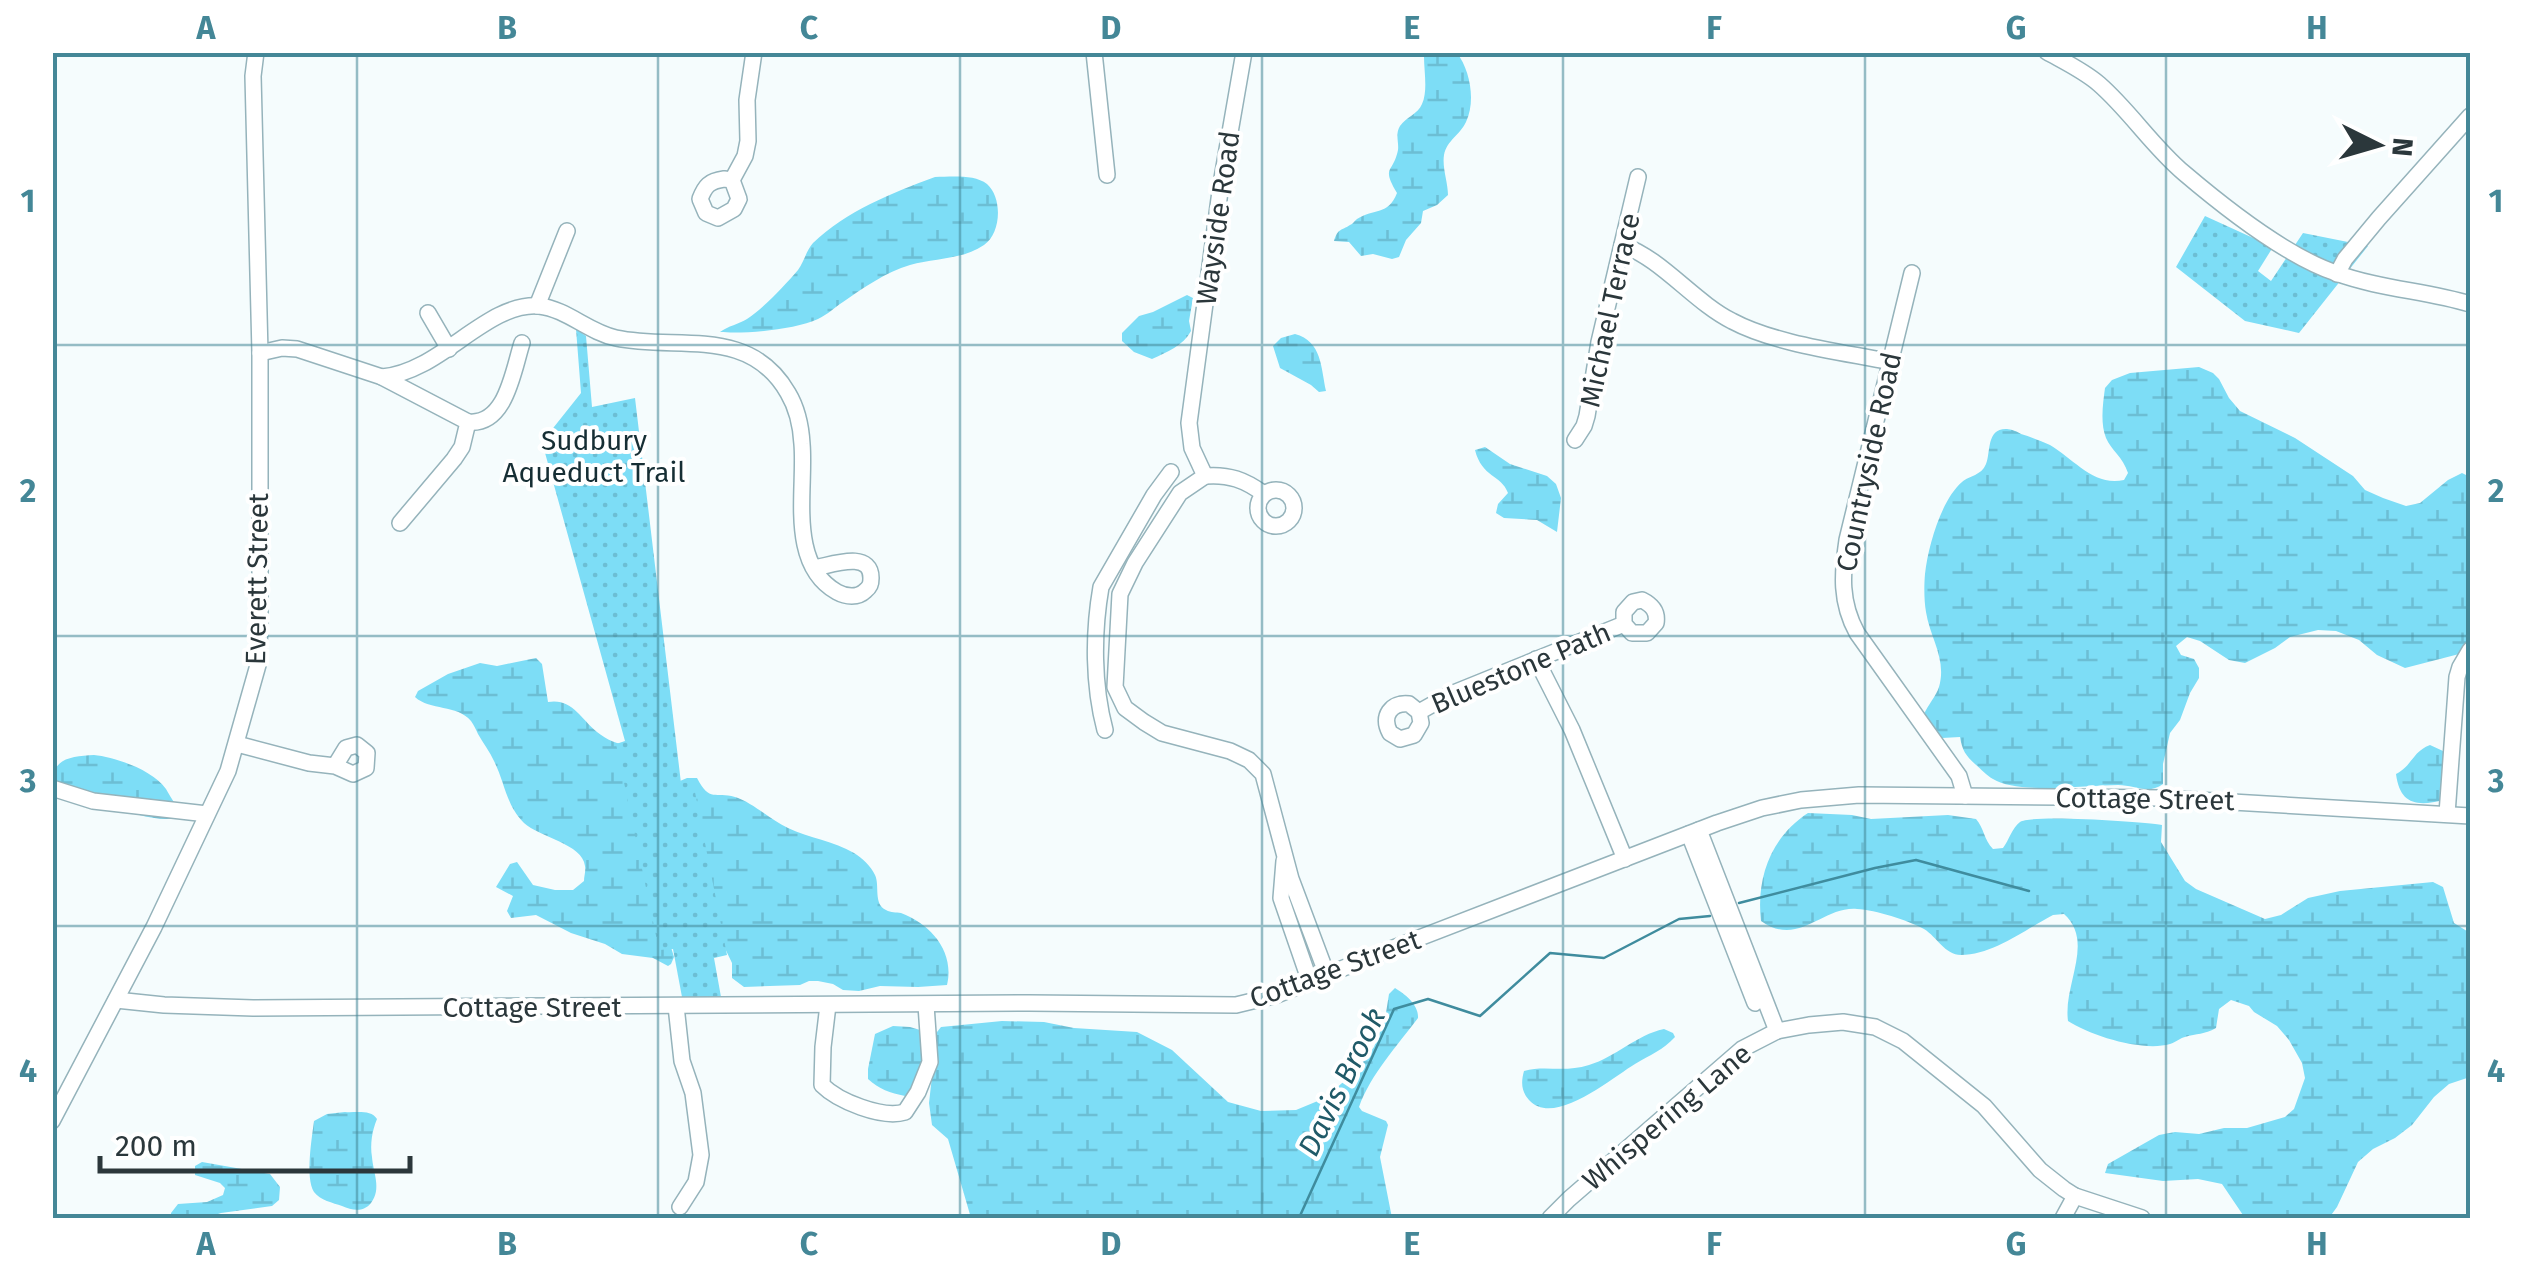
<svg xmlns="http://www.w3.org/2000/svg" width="2523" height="1271" viewBox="0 0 2523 1271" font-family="'Fira Sans',sans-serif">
  <defs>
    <pattern id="wetland-marsh" width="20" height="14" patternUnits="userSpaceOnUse" patternTransform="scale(2.5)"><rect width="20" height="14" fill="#7dddf6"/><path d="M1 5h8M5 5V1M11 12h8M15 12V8" fill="none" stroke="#6cbed4"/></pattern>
    <pattern id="park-dots" width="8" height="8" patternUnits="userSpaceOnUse" patternTransform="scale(2.5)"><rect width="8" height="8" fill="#7dddf6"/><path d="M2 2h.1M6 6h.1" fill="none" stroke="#6cbed4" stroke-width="1.8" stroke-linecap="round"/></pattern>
  </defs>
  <rect width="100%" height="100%" fill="#f5fcfd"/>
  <!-- wetland -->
  <g fill="url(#wetland-marsh)">
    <path d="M1431 53H1457C1470 70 1476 101 1466 122 1460 135 1447 140 1444 155 1442 168 1448 182 1448 195L1437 205 1423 211 1421 223 1406 240 1399 257 1392 259 1373 254 1361 256 1349 242 1334 241C1338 228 1341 231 1350 225 1353 224 1354 221 1357 219 1374 208 1388 216 1397 193 1381 166 1393 174 1398 150 1399 142 1395 134 1400 126 1406 117 1418 114 1422 104 1428 91 1424 71 1424 57Z"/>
    <path d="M935 177C950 177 974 174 987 184 1003 198 1001 234 984 245 962 260 934 258 910 265 886 272 863 288 843 302 835 307 827 315 818 319 794 330 745 334 720 332 728 326 739 324 747 319 763 309 786 284 798 270 804 262 806 251 813 243 846 211 892 193 935 177Z"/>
    <path d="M1187 295 1193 298 1189 321 1191 331C1183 346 1167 352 1152 359L1134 352 1122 341V333L1139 316 1153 312Z"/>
    <path d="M1295 334C1322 341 1321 368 1326 391L1319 392 1311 385 1280 368 1273 346 1281 338Z"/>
    <path d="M2199 367 2213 373 2219 379 2229 398 2240 411 2295 438 2353 476 2365 490 2383 498 2406 506 2420 503 2448 480 2462 473 2470 477V645L2463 653 2405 668 2377 655 2359 640 2336 631 2318 630 2290 637 2275 648 2245 663 2229 660 2200 641 2187 637 2176 646 2181 655 2194 659 2199 668V678L2190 693 2180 720 2170 733 2163 764V784C2148 795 2135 785 2118 785 2086 785 2019 795 1993 779 1987 776 1981 769 1975 764 1966 756 1962 750 1960 737L1942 738 1924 714C1928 705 1936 696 1939 687 1947 659 1930 638 1926 612 1924 601 1924 585 1925 574 1928 547 1941 500 1962 482 1970 475 1981 476 1986 464 1991 452 1986 428 2007 429 2010 429 2019 432 2021 434 2031 437 2041 441 2050 445 2074 459 2094 487 2124 480L2128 473C2123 457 2111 450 2106 438 2100 423 2103 403 2105 388L2112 380 2130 373Z"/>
    <path d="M1485 447 1510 464 1547 476 1556 484 1561 498 1557 532 1537 520 1504 518 1496 513 1498 504 1508 493C1501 474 1482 478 1475 450Z"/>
    <path d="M536 658 542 664 548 702C572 698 580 718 597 732 607 740 617 744 629 746L662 918 674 957 671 964 668 966 653 958 622 954 605 944 571 933 536 915 511 918 507 911 513 896 496 887 510 864 517 862 533 885 555 890H573L584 881C584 876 586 871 585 866 583 844 539 837 524 823 506 805 505 783 494 761 490 752 483 743 478 734 476 730 474 725 471 721 457 704 430 711 415 697L418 691 448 674 480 663 497 666Z"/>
    <path d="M2430 745 2443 751 2448 768 2444 800C2416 807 2400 804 2396 774 2413 765 2412 752 2430 745Z"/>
    <path d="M94 755C115 757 153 770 166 789 172 799 176 807 185 815 157 831 81 794 53 782 52 758 73 756 94 755Z"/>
    <path d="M687 778H697C710 803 715 791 735 797 754 803 770 820 788 828 809 838 834 841 854 853 862 858 871 866 875 875 880 885 873 904 886 910 891 913 896 912 901 913 931 924 955 952 947 985L918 987 880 986 859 991 843 990 833 984 818 981H809L800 985 744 987 732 978V963L721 940 680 781Z"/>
    <path d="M1808 813 1852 815 1871 819 1948 815 1976 819C1984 828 1984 840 1993 849L2003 848C2009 840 2012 828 2020 822 2032 814 2143 822 2162 825L2161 842 2185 881 2196 889 2265 919 2281 915 2308 898 2340 891 2433 882 2443 887 2454 923 2470 933V1077L2449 1084 2434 1097 2412 1125 2395 1138 2373 1149 2358 1162 2337 1207 2329 1218H2245L2222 1184 2198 1179 2163 1181 2105 1173 2108 1164 2159 1135 2175 1132 2199 1134 2224 1128H2247L2285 1117 2294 1109 2305 1078 2302 1063 2289 1040 2277 1026 2254 1012 2249 1006 2231 1000 2219 1009 2216 1028C2204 1035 2197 1033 2185 1037 2180 1038 2176 1042 2170 1044 2143 1052 2091 1036 2068 1021 2063 984 2095 942 2064 914L2053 915C2026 929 1993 955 1961 955 1945 955 1937 937 1924 929 1907 920 1876 910 1857 909 1822 906 1799 948 1761 921 1756 878 1771 837 1808 813Z"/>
    <path d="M1395 988C1405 994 1419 1005 1418 1018 1397 1046 1371 1074 1359 1107L1362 1111 1386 1121 1388 1125 1380 1157 1392 1218H971L948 1139 932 1125 929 1103 937 1032 941 1027 1002 1021 1044 1022 1074 1028 1137 1032 1172 1050 1228 1102 1261 1111 1296 1110 1325 1098 1358 1069 1374 1047 1385 1019 1389 994Z"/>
    <path d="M893 1026 910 1027 920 1030C928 1050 921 1081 905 1096 890 1093 879 1089 868 1079V1069L875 1034Z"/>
    <path d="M1664 1029 1673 1033 1675 1037C1663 1050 1650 1055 1635 1064 1613 1077 1554 1128 1529 1100 1521 1091 1521 1082 1524 1071 1545 1065 1564 1073 1589 1065 1616 1057 1636 1035 1664 1029Z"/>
    <path d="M345 1112C355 1113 371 1109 377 1119 372 1131 370 1144 372 1157 373 1172 382 1189 371 1203 363 1213 352 1210 342 1206 333 1203 320 1200 314 1192 305 1178 312 1137 314 1121L327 1114Z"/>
    <path d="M202 1162 270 1174 280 1187 279 1200 272 1206 221 1213 206 1218H171V1213L178 1204 207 1202 223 1195 225 1188 220 1183 195 1175V1166Z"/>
  </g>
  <!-- park -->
  <g fill="url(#park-dots)">
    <path d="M2205 216 2273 247 2258 271 2271 281 2303 233 2368 246 2299 333 2245 321 2176 267Z"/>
    <path d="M576 329 586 336 592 407 635 398 681 783 693 782 727 955 714 958 721 997H682L673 949 659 950 616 744 625 741 542 442 581 393Z"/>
  </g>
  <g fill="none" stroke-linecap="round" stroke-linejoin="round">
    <!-- stream -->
    <g stroke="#3f8c9e" stroke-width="2.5">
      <path d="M1739 903 1875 868 1916 860 2029 891"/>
      <path d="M1299 1218 1394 1009 1428 999 1480 1016 1550 953 1604 958 1679 919 1710 916"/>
    </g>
    <!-- minor casing -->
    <g stroke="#95b3bb" stroke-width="18">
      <g id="minor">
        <path d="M1094 52 1107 175"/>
        <path d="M1244 52 1221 184 1189 423 1192 448 1205 476 1180 493 1135 563 1120 594 1115 687 1125 708 1144 722 1162 733 1230 751 1249 760 1263 774 1291 879 1327 975"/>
        <path d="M2047 52C2065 62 2084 71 2099 84 2130 111 2152 146 2184 173 2224 207 2286 256 2336 273 2380 289 2427 291 2470 304"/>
        <path d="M724 179 732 180 739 199 734 209 718 218 706 213 700 199C705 186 709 181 724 179Z"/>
        <path d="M732 180 745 156 748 141 747 100 754 52"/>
        <path d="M1622 245C1661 258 1694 302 1732 321 1775 344 1842 352 1891 362"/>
        <path d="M1912 273 1847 540C1842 574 1840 602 1857 633L1959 776 1965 796"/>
        <path d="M2337 274 2345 259 2379 218 2470 116"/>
        <path d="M537 306 567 231"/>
        <path d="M428 313 449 349"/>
        <path d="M260 353 282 348 297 349 382 377C441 372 486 302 539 306 567 309 588 332 616 338 677 351 749 325 788 393 797 408 801 426 802 444 806 489 787 564 837 592 846 597 858 598 865 591 870 587 871 584 871 578 871 549 829 566 814 568"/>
        <path d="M382 377 468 422 462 447 454 459 400 523"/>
        <path d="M468 422C506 426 513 371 522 343"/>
        <path d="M1575 440 1584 426 1587 416 1599 342 1638 177"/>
        <path d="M1205 476C1229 474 1245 480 1264 494"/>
        <circle cx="1276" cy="508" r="18"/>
        <path d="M1536 659 1572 730 1625 859"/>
        <path d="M1419 712 1421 723 1414 735 1400 739 1390 733C1381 716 1391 702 1409 704L1419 712 1451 694 1624 624 1632 633H1647L1656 623C1658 611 1652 605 1642 600L1633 602 1624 612V624"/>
        <path d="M1105 730C1093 685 1093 633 1101 587L1154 495 1171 472"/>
        <path d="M237 744 309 763 335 766 353 774 366 768 367 753 357 745 346 748 335 766"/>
        <path d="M52 788 93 801 207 814"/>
        <path d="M2447 814 2457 677 2460 667 2470 650"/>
        <path d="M1699 830 1777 1031"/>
        <path d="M1689 834 1755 1003"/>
        <path d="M1284 861 1281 898 1310 982"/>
        <path d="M116 1000 164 1005 253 1008 1029 1003 1236 1005 1277 995 1388 950 1717 823 1762 808 1801 800 1859 795 2164 798 2470 816"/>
        <path d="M828 1005 823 1047 822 1085C838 1101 882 1119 905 1112L918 1092 930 1062 926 1005"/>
        <path d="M676 1006 682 1061 693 1093 701 1155 696 1182 680 1207"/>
        <path d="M52 1121 154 927 228 771 258 665 260 625V353L253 76 256 52"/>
        <path d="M1550 1218 1569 1199 1742 1049 1777 1031 1809 1025 1843 1022 1875 1027 1903 1041 1984 1106 2040 1170 2064 1189 2075 1196 2142 1218"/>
        <path d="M2063 1218 2075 1196"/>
      </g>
    </g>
    <!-- minor -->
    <use href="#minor" stroke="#fff" stroke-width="15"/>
  </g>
  <!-- grid -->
  <path fill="none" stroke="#448797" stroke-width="2.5" stroke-opacity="0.55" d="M357 52V1218M658 52V1218M960 52V1218M1262 52V1218M1563 52V1218M1865 52V1218M2166 52V1218M52 345H2470M52 636H2470M52 926H2470"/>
  <g text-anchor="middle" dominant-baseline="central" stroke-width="8" stroke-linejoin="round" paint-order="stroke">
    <!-- street labels -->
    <g font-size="28" fill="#2b373b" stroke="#fff">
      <text transform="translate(1218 218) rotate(-82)">Wayside Road</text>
      <text transform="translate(1610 310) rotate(-78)">Michael Terrace</text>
      <text transform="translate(1869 462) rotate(-78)">Countryside Road</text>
      <text transform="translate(257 579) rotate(-89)">Everett Street</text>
      <text transform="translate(1521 668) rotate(-23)">Bluestone Path</text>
      <text transform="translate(2145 799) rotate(1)">Cottage Street</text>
      <text transform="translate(1335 969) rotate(-20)">Cottage Street</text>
      <text x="532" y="1007">Cottage Street</text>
      <text transform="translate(1667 1117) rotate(-40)">Whispering Lane</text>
    </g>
    <!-- park labels -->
    <g font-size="28" fill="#162e34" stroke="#fff">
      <text x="594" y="440">Sudbury<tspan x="594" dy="32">Aqueduct Trail</tspan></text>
    </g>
    <!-- water labels -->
    <g font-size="30" font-style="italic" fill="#205a68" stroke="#fff">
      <text transform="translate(1342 1082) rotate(-64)">Davis Brook</text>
    </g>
  </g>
  <!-- border -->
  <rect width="2523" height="1271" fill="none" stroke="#ffffff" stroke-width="110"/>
  <!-- north arrow -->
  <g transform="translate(2378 145) rotate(95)" stroke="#ffffff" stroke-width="8" paint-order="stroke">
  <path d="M0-8L18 38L0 25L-18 38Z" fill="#2b373b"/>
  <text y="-15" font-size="28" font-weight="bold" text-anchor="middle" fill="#2b373b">N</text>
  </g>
  <!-- scale -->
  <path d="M100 1156v15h310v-15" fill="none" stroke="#2b373b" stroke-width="5"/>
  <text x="115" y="1156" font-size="30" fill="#2b373b" stroke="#ffffff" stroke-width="8" paint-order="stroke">200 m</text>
  <rect x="55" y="55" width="2413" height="1161" fill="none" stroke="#448797" stroke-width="4"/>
  <g font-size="32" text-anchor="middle" font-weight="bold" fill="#448797">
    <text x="206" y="39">A</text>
    <text x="507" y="39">B</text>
    <text x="809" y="39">C</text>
    <text x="1111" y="39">D</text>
    <text x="1412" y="39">E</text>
    <text x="1714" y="39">F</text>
    <text x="2016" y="39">G</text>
    <text x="2317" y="39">H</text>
    <text x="28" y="212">1</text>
    <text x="2496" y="212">1</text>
    <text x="28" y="502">2</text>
    <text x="2496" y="502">2</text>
    <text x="28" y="792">3</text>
    <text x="2496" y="792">3</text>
    <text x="28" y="1082">4</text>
    <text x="2496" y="1082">4</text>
    <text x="206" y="1255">A</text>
    <text x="507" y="1255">B</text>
    <text x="809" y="1255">C</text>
    <text x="1111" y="1255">D</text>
    <text x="1412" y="1255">E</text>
    <text x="1714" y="1255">F</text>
    <text x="2016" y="1255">G</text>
    <text x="2317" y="1255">H</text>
  </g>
</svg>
